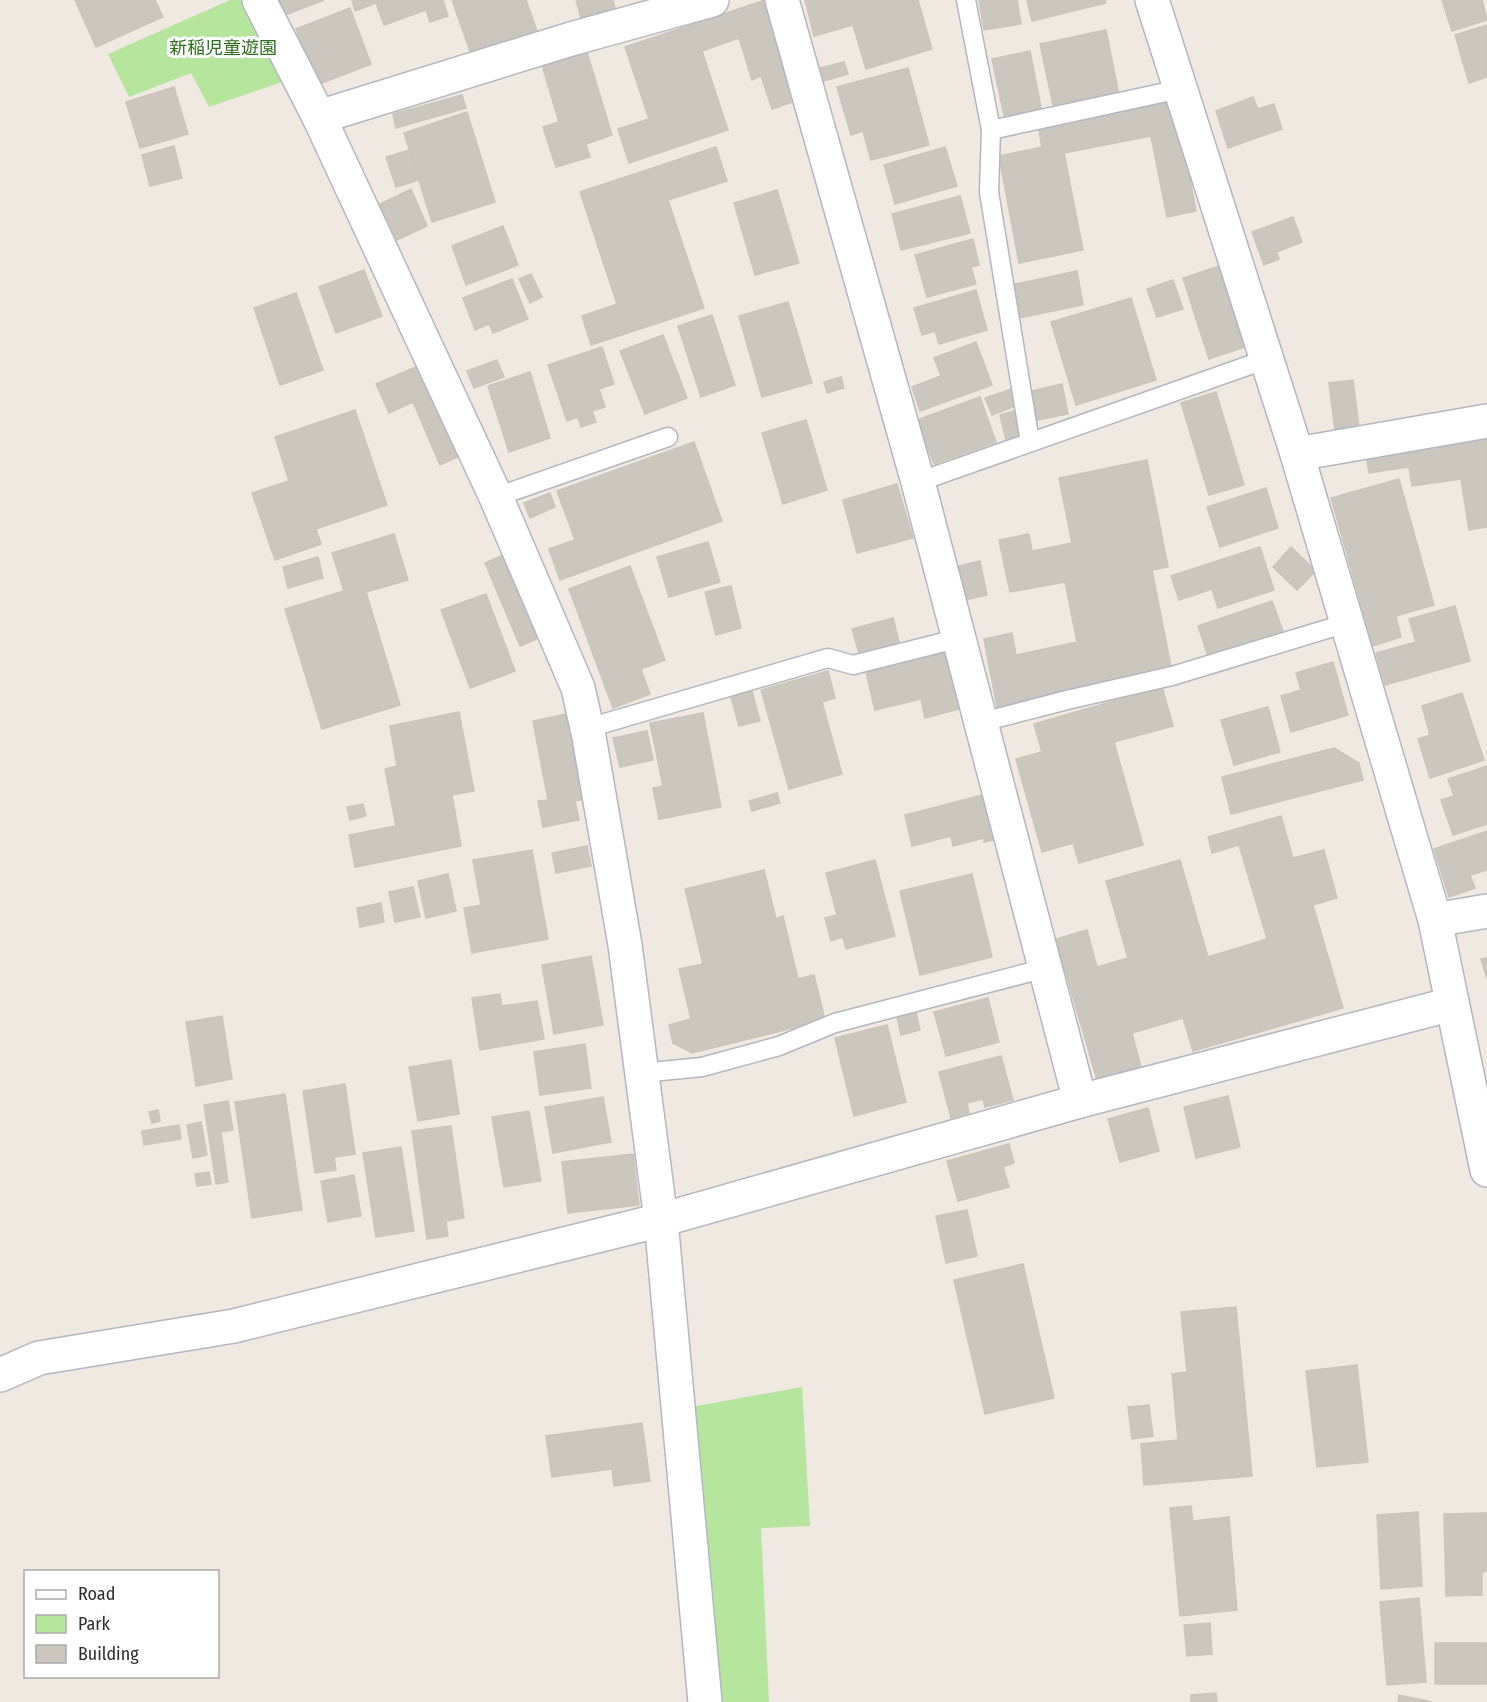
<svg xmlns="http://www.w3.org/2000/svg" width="1487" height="1702" viewBox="0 0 1487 1702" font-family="'Fira Sans Condensed','Noto Sans JP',sans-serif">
  <rect width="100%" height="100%" fill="#efe9e1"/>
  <!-- green -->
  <g fill="#b6e59e">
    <path d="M230 0H246L282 82 209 107 191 73 129 97 108 54Z"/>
    <path d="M802 1387 810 1526 761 1528 769 1702H718L691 1407Z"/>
  </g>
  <!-- building -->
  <g fill="#cbc7bf" stroke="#cbc5ba" stroke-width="1.5">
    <path d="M75 0H155L163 17 96 47Z"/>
    <path d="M279 0H324L285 15Z"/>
    <path d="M352 0H443L448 16 430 22 426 10 384 25 376 3 355 11Z"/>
    <path d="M452 0H526L537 31 471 54Z"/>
    <path d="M576 0H613L615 8 581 18Z"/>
    <path d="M765 0H771L804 98 772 109 761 76 752 80 739 38 702 51 728 130 629 163 618 129 649 119 625 47Z"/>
    <path d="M805 0H918L932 49 866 69 853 25 814 36Z"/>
    <path d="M979 0H1017L1021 24 984 30Z"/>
    <path d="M1027 0H1105L1106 3 1032 21Z"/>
    <path d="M1442 0H1482L1487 20 1452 31Z"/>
    <path d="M350 8 371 64 317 85 296 29Z"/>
    <path d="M1487 25V77L1469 83 1455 35Z"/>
    <path d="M1106 30 1119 95 1054 109 1040 44Z"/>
    <path d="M586 49 612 135 586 144 590 157 556 167 543 127 559 122 541 62Z"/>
    <path d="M1030 51 1042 113 1005 120 992 59Z"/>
    <path d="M844 62 848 74 820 82 816 69Z"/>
    <path d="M908 68 929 145 871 160 863 131 851 135 837 87Z"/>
    <path d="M174 87 188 134 140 148 126 102Z"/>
    <path d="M462 95 466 108 396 128 393 114Z"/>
    <path d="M1253 97 1258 109 1274 104 1282 129 1228 148 1216 111Z"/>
    <path d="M1175 99 1196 211 1167 217 1151 136 1064 153 1083 250 1019 263 999 156 1042 147 1038 126Z"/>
    <path d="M467 112 495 202 432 222 404 133Z"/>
    <path d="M174 146 182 178 150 186 142 155Z"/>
    <path d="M716 147 727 181 668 200 704 308 591 345 582 316 617 304 580 192Z"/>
    <path d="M945 147 957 186 895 204 884 165Z"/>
    <path d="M410 150 419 180 396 187 386 157Z"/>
    <path d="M411 189 427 226 397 240 380 204Z"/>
    <path d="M777 190 799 263 755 275 734 203Z"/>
    <path d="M960 196 970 233 901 250 892 214Z"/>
    <path d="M1293 217 1302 242 1277 252 1279 259 1264 265 1252 232Z"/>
    <path d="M503 226 518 265 466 285 452 246Z"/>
    <path d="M973 239 979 265 971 267 976 284 927 297 915 255Z"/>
    <path d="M1222 265 1248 346 1209 359 1183 278Z"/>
    <path d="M364 270 382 316 336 333 319 287Z"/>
    <path d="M1077 271 1083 305 1018 318 1011 285Z"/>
    <path d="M531 274 542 297 530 303 519 279Z"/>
    <path d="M512 279 528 319 493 333 489 324 475 330 463 298Z"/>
    <path d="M1173 280 1183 309 1157 317 1147 289Z"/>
    <path d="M976 290 987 330 939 344 935 331 922 335 914 308Z"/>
    <path d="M296 293 323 370 280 385 254 308Z"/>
    <path d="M1131 298 1156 380 1076 405 1051 322Z"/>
    <path d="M788 302 812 383 762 397 739 316Z"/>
    <path d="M712 315 735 385 701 397 678 326Z"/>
    <path d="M663 335 687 398 645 414 620 351Z"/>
    <path d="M976 342 992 385 920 411 912 387 941 376 934 358Z"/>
    <path d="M602 347 614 384 599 389 605 407 592 411 596 422 581 427 578 417 567 421 548 365Z"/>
    <path d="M497 360 504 377 474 388 467 371Z"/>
    <path d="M425 363 464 454 440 465 413 402 389 413 376 384Z"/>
    <path d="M530 372 550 438 509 452 488 386Z"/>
    <path d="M841 377 844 388 827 393 824 382Z"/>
    <path d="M1353 380 1359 427 1335 431 1329 383Z"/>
    <path d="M1062 384 1068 414 1037 420 1031 391Z"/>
    <path d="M1012 389 1018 405 992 415 985 398Z"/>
    <path d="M1216 392 1244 485 1209 495 1181 403Z"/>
    <path d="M980 397 996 442 934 464 917 420Z"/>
    <path d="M355 410 387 505 316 529 321 544 275 560 252 493 289 481 275 437Z"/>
    <path d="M1014 411 1019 437 1006 440 1000 415Z"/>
    <path d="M806 420 827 490 783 504 762 433Z"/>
    <path d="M1487 428V527L1469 530 1461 479 1412 486 1409 467 1369 473 1365 448Z"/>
    <path d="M694 442 722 521 560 580 549 549 575 540 557 491Z"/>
    <path d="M1147 460 1168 567 1152 570 1172 672 997 707 984 639 1012 633 1016 655 1077 642 1065 582 1010 592 999 540 1029 534 1032 551 1072 543 1059 478Z"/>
    <path d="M1399 479 1434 605 1396 616 1401 637 1373 646 1331 498Z"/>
    <path d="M897 484 913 538 857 553 843 500Z"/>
    <path d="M1266 488 1278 528 1220 547 1207 507Z"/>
    <path d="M550 493 555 507 530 518 524 503Z"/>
    <path d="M394 534 408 580 366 592 400 705 322 729 285 609 344 591 332 553Z"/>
    <path d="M708 542 720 582 669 597 657 557Z"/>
    <path d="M1260 547 1274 590 1218 608 1212 589 1179 600 1171 576Z"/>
    <path d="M1291 547 1316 571 1297 590 1273 567Z"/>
    <path d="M511 552 546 635 520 646 485 563Z"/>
    <path d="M318 557 323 578 288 588 283 567Z"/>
    <path d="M980 561 987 595 965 600 958 566Z"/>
    <path d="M630 566 665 660 641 669 650 694 613 708 569 589Z"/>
    <path d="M731 586 741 628 716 635 705 592Z"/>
    <path d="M486 594 515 671 470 688 441 610Z"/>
    <path d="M1272 601 1283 631 1208 656 1198 626Z"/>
    <path d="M1455 606 1470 661 1385 685 1376 653 1416 642 1409 619Z"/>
    <path d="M893 618 899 642 859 653 852 629Z"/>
    <path d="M948 648 963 708 925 718 921 699 875 710 865 668Z"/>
    <path d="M1333 662 1348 715 1291 732 1281 696 1301 690 1296 673Z"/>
    <path d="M828 671 835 698 822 702 842 774 789 789 761 690Z"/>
    <path d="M1162 687 1173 726 1114 742 1143 845 1079 863 1073 843 1042 852 1016 759 1042 752 1034 724Z"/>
    <path d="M752 691 760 721 739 726 731 697Z"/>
    <path d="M1462 693 1484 760 1430 778 1418 739 1430 735 1422 706Z"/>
    <path d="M1268 707 1280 752 1234 765 1221 720Z"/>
    <path d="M459 712 474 791 452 795 461 846 355 867 349 835 396 826 385 769 397 766 390 726Z"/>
    <path d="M571 713 589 798 575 801 579 820 543 827 538 801 548 800 533 721Z"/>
    <path d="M703 713 721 807 659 819 653 788 663 786 650 723Z"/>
    <path d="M647 731 653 760 620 767 613 738Z"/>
    <path d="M1334 748 1359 763 1363 780 1231 814 1222 777Z"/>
    <path d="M1487 766V824L1453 835 1441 800 1454 796 1448 779Z"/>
    <path d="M994 792 1006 837 984 842V838L953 846 951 836 912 846 905 815Z"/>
    <path d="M777 793 780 803 752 811 749 801Z"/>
    <path d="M363 804 366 816 350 820 347 807Z"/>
    <path d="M1281 816 1293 858 1324 850 1337 898 1313 905 1343 1008 1193 1051 1183 1018 1132 1033 1141 1067 1097 1080 1056 939 1087 930 1097 967 1128 958 1106 881 1180 860 1208 957 1267 939 1239 845 1212 853 1208 837Z"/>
    <path d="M1487 831V870L1470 875 1475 888 1449 897 1434 849Z"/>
    <path d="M587 846 591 866 556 873 552 853Z"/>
    <path d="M532 850 548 939 472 953 464 908 481 905 473 860Z"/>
    <path d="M875 860 895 936 846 949 843 937 831 941 825 918 837 915 826 873Z"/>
    <path d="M764 870 776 919 783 916 798 979 814 975 825 1020 692 1053 673 1043 669 1025 691 1019 679 969 703 964 685 889Z"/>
    <path d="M448 874 456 911 426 918 418 881Z"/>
    <path d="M972 874 992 957 920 975 900 891Z"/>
    <path d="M413 887 420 917 395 922 389 892Z"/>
    <path d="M381 903 384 922 360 927 357 908Z"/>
    <path d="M591 956 603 1025 554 1034 542 965Z"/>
    <path d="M1487 958V979L1481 959Z"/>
    <path d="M500 994 502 1006 537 1001 544 1039 480 1050 472 998Z"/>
    <path d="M988 998 999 1042 946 1056 934 1012Z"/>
    <path d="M916 1012 920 1030 901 1035 897 1017Z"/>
    <path d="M222 1016 232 1079 196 1086 186 1022Z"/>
    <path d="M887 1025 906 1102 854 1116 835 1038Z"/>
    <path d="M585 1044 591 1088 540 1095 534 1052Z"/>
    <path d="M1001 1056 1013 1100 985 1107 983 1099 967 1103 969 1113 951 1118 939 1072Z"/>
    <path d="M451 1060 459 1114 418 1121 409 1067Z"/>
    <path d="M345 1084 355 1154 334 1157 336 1170 315 1173 303 1091Z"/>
    <path d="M285 1094 302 1210 252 1218 235 1102Z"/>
    <path d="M1228 1096 1240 1147 1196 1158 1184 1107Z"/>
    <path d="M603 1097 611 1142 553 1153 545 1107Z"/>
    <path d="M228 1101 233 1130 221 1132 228 1182 216 1184 204 1105Z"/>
    <path d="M1148 1108 1159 1151 1120 1162 1108 1119Z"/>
    <path d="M158 1110 160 1121 152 1123 149 1112Z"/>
    <path d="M529 1111 541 1181 504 1187 492 1117Z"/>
    <path d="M201 1122 207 1155 193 1158 187 1125Z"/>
    <path d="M179 1125 181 1139 144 1145 142 1131Z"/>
    <path d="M451 1126 464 1218 446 1221 448 1236 427 1239 412 1131Z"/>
    <path d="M1009 1144 1014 1163 1003 1167 1009 1187 958 1201 947 1161Z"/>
    <path d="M401 1147 414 1231 376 1237 363 1153Z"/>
    <path d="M633 1154 639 1205 568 1213 562 1162Z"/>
    <path d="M209 1172 211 1184 197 1186 195 1174Z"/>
    <path d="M354 1175 361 1216 328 1222 321 1181Z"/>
    <path d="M967 1210 977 1256 946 1263 936 1216Z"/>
    <path d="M1023 1264 1054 1398 985 1414 954 1280Z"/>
    <path d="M1236 1307 1252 1476 1144 1485 1141 1444 1178 1440 1172 1374 1187 1372 1181 1312Z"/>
    <path d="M1357 1365 1368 1462 1317 1467 1306 1371Z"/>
    <path d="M1149 1405 1153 1436 1132 1439 1128 1407Z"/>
    <path d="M642 1423 650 1481 614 1486 612 1469 552 1477 546 1436Z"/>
    <path d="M1191 1506 1193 1521 1229 1517 1237 1610 1180 1616 1170 1508Z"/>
    <path d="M1418 1512 1422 1586 1381 1589 1377 1515Z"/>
    <path d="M1487 1513V1571L1482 1572V1595L1446 1596 1444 1514Z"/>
    <path d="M1419 1598 1426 1682 1387 1685 1380 1602Z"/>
    <path d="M1210 1623 1212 1654 1187 1656 1184 1625Z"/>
    <rect x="1435" y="1643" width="52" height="41"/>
    <path d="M1216 1693 1217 1702H1191V1695Z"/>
    <path d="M1399 1695 1432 1702H1398Z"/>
  </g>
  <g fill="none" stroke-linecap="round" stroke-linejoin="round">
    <!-- service casing -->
    <g stroke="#b4b7c1" stroke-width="21">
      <g id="service">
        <path d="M966 0 991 130 989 192 1030 442"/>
        <path d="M991 130 1180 89"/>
        <path d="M918 482 1267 359"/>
        <path d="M496 497 668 437"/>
        <path d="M982 722 1067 700 1172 676 1347 623"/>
        <path d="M588 728 828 658 853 665 960 638"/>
        <path d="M641 1073 702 1067 779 1046 835 1023 1046 968"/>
      </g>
    </g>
    <!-- minor casing -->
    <g stroke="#b4b7c1" stroke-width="36">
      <g id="minor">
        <path d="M259 0 319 117 496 497 578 688 589 737 625 945 661 1220 705 1702"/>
        <path d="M782 0 918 482 1080 1101"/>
        <path d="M1152 0 1297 454 1435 920 1487 1170"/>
        <path d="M319 117 571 39 712 0"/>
        <path d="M1297 454 1487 421"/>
        <path d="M1435 920 1487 911"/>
        <path d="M0 1375 39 1358 234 1326 661 1220 1080 1101 1452 1004"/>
      </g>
    </g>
    <!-- service -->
    <use href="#service" stroke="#fff" stroke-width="18"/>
    <!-- minor -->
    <use href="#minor" stroke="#fff" stroke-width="33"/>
  </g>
  <g text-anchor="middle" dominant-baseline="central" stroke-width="6" stroke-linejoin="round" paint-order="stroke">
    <!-- park labels -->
    <g font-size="18" fill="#2c6e1b" stroke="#fff">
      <text x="223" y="48">新稲児童遊園</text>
    </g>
  </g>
  <!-- legend -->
  <rect x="24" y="1570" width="195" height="108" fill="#ffffff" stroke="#ababab" stroke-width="1.5"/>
  <rect x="36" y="1590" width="30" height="9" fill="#ffffff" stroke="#ababab" stroke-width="1.5"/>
  <text x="78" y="1600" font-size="18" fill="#2e2e2e">Road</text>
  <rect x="36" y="1615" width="30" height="18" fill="#b6e59e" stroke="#ababab" stroke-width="1.5"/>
  <text x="78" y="1630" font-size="18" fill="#2e2e2e">Park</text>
  <rect x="36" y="1645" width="30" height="18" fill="#cbc7bf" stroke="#ababab" stroke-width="1.5"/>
  <text x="78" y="1660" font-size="18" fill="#2e2e2e">Building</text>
</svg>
